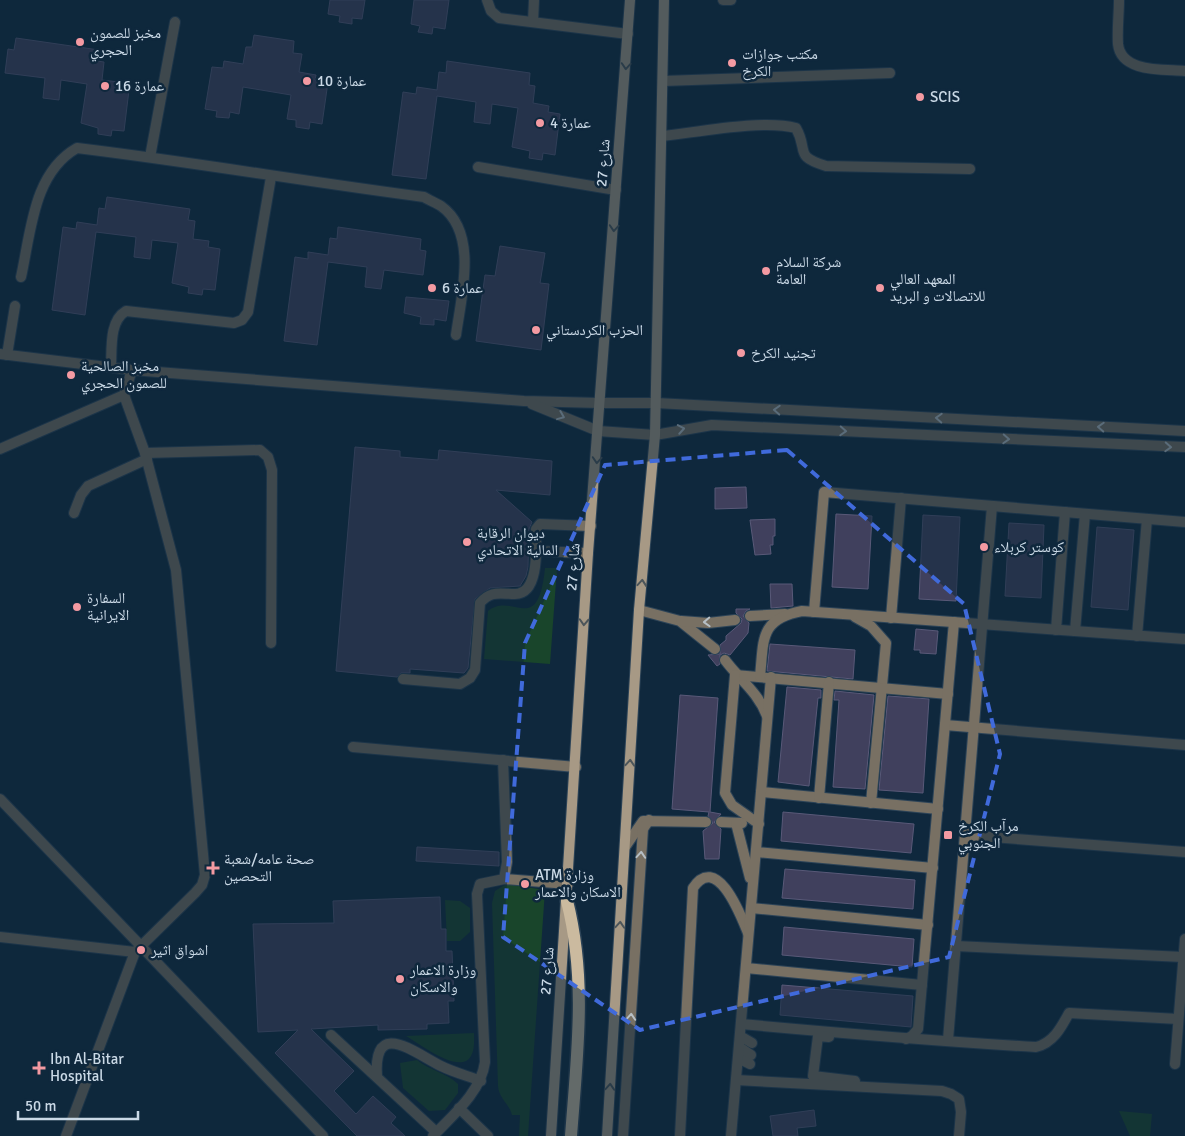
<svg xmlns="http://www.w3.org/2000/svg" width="1185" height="1136" viewBox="0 0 1185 1136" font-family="Signika,'Noto Naskh Arabic',sans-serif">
  <rect width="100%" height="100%" fill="#0f283d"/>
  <!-- green -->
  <g fill="#19452b">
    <path d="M545 568H557L550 664 484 659 488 611C513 591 538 638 545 568Z"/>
    <path d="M506 884 545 890 528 1136H519L520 1115H512C509 1103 499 1099 498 1086L492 903 495 891Z"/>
    <path d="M445 900 460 901 470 908V932L460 941H447Z"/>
    <path d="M474 1033C474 1040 475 1049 471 1056 460 1076 419 1043 406 1036Z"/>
    <path d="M417 1060C429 1070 447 1073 458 1084V1093L445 1110 429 1111 403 1088 400 1063Z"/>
    <path d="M1119 1111 1152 1114 1150 1136H1130Z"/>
  </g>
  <!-- building -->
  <g fill="#40405d" stroke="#595978">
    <path d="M330 0H365L362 19 352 18V24L339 22 340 16 328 14Z"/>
    <path d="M414 0H449L445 29 433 27 432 34 418 32 420 26 411 24Z"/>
    <path d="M254 35 294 41 293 53 302 54 299 72 316 75 315 80 328 82 322 124 310 122 309 129 296 127V120L287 119 291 95 243 87 239 114 230 112 229 118 216 117 217 111 205 109 212 67 223 68 224 61 243 64 246 47H252Z"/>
    <path d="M16 38 99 50 97 61 104 62 102 80 118 82 117 88 129 90 124 131 112 130 111 136 98 134V128L81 123 87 84 61 80 59 100 43 98 45 78 5 73 8 49 14 50Z"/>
    <path d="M447 61 530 73 529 85 535 86 533 103 549 106 548 112 560 114 555 155 543 153 542 160 529 158 530 151 512 147 518 108 492 104 490 124 474 122 476 102 437 96 426 179 392 175 403 92 416 94 417 87 437 90 439 72 446 73Z"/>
    <path d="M107 197 190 209 188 220 195 221 193 239 209 241 208 247 220 249 215 290 203 289 202 295 188 293 189 287 172 283 178 243 152 240 150 259 134 257 136 237 96 232 85 315 52 310 63 227 76 229 77 222 97 225 99 208 105 209Z"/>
    <path d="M338 227 421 239 420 250 426 251 423 275 384 270 381 289 365 287 367 267 328 262 317 345 284 341 295 257 308 259V252L328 255 330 238 337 239Z"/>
    <path d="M500 246 545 253 540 283 549 284 541 350 476 341 485 275 495 276Z"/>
    <path d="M406 297 449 301 446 321 434 319V325L420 324 421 317 404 313Z"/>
    <path d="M355 447 400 451V457L438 460 439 450 552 461 550 495 496 490 532 522 529 529 528 567 526 576 520 586 490 588 475 599 468 668 464 673 410 669V673H401L397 677 336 671Z"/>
    <path d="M746 487 747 508 715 509V488Z"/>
    <path d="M836 514 872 516 868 589 832 587Z"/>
    <path d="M923 515 960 517 956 601 919 599Z"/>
    <path d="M775 519V536H773V545H770L771 554 755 555 750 520Z"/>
    <path d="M1009 523 1044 525 1041 598 1005 596Z"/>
    <path d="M1097 527 1134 530 1128 610 1091 607Z"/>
    <path d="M770 584H792L793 606 771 608Z"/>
    <path d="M736 609H750L746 611 743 616 749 623 748 633 730 655 724 653 720 655V664L717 666 708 655 720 654V645L726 640V636L741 623 742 619 736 613Z"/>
    <path d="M916 629 938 631 936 654 920 653V650H914Z"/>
    <path d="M770 644 855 650 853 679 767 671Z"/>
    <path d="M787 687 821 690V698H818L809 786 778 782Z"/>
    <path d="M835 691 874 695 865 789 833 787 839 700H834Z"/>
    <path d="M680 695 718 698 710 812 721 814 714 822 721 829 719 859H705L703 831 713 823 708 816 709 812 672 809Z"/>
    <path d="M888 696 929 699 923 793 879 790Z"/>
    <path d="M783 812 914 824 911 853 781 841Z"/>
    <path d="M417 847 499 852V866L416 861Z"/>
    <path d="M785 869 915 880 913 909 782 898Z"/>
    <path d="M440 897 441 929H446V951H452L454 1001H448L449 1023 427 1024V1029L378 1030V1025L311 1029 354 1071 334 1091 356 1114 373 1096 396 1117 391 1123 405 1136H357L275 1053 298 1030 258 1032 253 924 334 923 333 901Z"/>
    <path d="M784 927 914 939 912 967 782 955Z"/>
    <path d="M782 985 913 996 911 1027 780 1015Z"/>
    <path d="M814 1110 816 1126 797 1128 798 1136H773L770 1116Z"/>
  </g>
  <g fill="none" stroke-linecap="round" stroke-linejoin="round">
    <!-- service casing -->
    <g stroke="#2d4458" stroke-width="12">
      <g id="service">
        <path d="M487 0 491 11 499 18 628 34"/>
        <path d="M533 22 534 0"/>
        <path d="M663 81 890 73"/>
        <path d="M663 136C699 132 763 119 796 128 809 151 793 156 826 166L970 169"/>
        <path d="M150 157 175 22"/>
        <path d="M478 167 616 190"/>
        <path d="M21 277C31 232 33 173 77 148 193 162 308 182 424 197 429 200 436 203 441 206 479 233 461 297 456 335"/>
        <path d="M7 355 15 306"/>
        <path d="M111 367C112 348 109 321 126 311L234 323 242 320 248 312 271 177"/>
        <path d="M536 551 588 553"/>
        <path d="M639 610 680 621 715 649"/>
        <path d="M814 612 824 492 1185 522"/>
        <path d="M750 616 785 614"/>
        <path d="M855 617 871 626 886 643 871 803"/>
        <path d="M891 618 901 498"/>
        <path d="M681 621 708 623 735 620"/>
        <path d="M1056 630 1065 512"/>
        <path d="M1075 631 1085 514"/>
        <path d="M1137 636 1147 519"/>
        <path d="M725 660C739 679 758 692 767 716"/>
        <path d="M735 675 948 694"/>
        <path d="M735 675 725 793 732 805 759 824"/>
        <path d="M760 676C764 640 759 619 802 611L1185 639"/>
        <path d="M403 679 460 684 470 678 475 670 480 603C491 590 500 594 515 594 540 594 536 546 536 529L540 524 591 526"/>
        <path d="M945 725 1185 745"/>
        <path d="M353 747 576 767"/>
        <path d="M761 792 938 809"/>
        <path d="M819 798 829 682"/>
        <path d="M721 822 742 823"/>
        <path d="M736 823 750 878"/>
        <path d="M965 835 1185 852"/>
        <path d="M625 847 643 821 706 822"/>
        <path d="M756 852 933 868"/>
        <path d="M504 879 568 884"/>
        <path d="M751 908 928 925"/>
        <path d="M956 946 1183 957"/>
        <path d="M746 968 922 985"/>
        <path d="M741 1024C839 1033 937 1041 1036 1047 1053 1043 1061 1028 1069 1013L1178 1019"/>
        <path d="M331 1035 436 1132"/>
        <path d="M740 1036 752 1043"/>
        <path d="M829 1037 818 1036 813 1076 855 1081"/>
        <path d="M906 1039 912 1036 918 1029 954 622"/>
        <path d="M948 1040 992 506"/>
        <path d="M739 1047 751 1055"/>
        <path d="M738 1058 750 1064"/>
        <path d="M1175 1064 1185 939"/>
        <path d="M377 1077C373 1018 413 1052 441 1066 453 1072 468 1076 481 1081"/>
        <path d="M736 1080 942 1091 951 1094 959 1099 961 1112 959 1136"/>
        <path d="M459 1108 488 1136"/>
        <path d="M433 1136C453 1115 481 1092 485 1062L477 894 480 884 504 879 507 862 503 760"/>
        <path d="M623 1136 643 829 649 820"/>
        <path d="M680 1136 693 888C717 852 741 916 748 933"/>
        <path d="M731 1136 771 677"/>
      </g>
    </g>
    <!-- minor casing -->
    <g stroke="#2d4458" stroke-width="12">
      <g id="minor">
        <path d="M723 0H731"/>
        <path d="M1119 0C1119 14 1117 29 1118 44 1121 73 1164 69 1185 71"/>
        <path d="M0 354 132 370 524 401 600 403"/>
        <path d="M532 404 598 431"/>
        <path d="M0 449 124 395 132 370"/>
        <path d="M145 453 260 450 268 457 272 470 271 643"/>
        <path d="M74 513 81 495 88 486 147 459"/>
        <path d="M0 799 323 1136"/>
        <path d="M0 937 135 952"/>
        <path d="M66 1136 135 952 195 893 202 885 205 875 176 570 145 453 124 395"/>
      </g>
    </g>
    <!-- tertiary casing -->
    <g stroke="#2d4458" stroke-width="12">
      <g id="tertiary">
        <path d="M600 403H656L1185 431"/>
        <path d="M598 431 655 435 712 425 1185 447"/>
      </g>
    </g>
    <!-- secondary casing -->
    <g stroke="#2d4458" stroke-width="12">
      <g id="secondary">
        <path d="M551 1136 588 553 630 0"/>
        <path d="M607 1136 639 610 655 435 664 0"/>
      </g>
    </g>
    <!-- primary casing -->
    <g stroke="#2d4458" stroke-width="15">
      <path id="primary" d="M567 901C587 980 577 1055 571 1136"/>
    </g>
    <!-- service -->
    <use href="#service" stroke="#787063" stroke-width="10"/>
    <!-- minor -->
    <use href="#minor" stroke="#787063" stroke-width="10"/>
    <!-- tertiary -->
    <use href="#tertiary" stroke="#787063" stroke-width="10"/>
    <!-- secondary -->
    <use href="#secondary" stroke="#a79985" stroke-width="10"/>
    <!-- primary -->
    <use href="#primary" stroke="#cbba9f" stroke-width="12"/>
  </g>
  <!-- one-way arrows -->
  <defs><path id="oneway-chevron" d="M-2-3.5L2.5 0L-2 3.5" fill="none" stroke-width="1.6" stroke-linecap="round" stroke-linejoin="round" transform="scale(1.25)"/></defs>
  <g stroke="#4c555a">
    <use href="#oneway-chevron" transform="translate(626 66) rotate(94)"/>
    <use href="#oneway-chevron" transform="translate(614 228) rotate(94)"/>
    <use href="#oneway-chevron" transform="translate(597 460) rotate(94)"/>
    <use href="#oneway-chevron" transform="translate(642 583) rotate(-85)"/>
    <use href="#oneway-chevron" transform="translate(584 622) rotate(93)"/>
    <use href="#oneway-chevron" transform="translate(630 763) rotate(-86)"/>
    <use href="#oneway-chevron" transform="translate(620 925) rotate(-86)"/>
    <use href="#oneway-chevron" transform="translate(610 1087) rotate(-86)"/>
  </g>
  <g stroke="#b6bfc5">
    <use href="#oneway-chevron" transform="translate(777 410) rotate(-177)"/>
    <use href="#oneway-chevron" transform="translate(561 416) rotate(22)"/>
    <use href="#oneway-chevron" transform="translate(939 418) rotate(-177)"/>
    <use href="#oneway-chevron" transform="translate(1101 427) rotate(-177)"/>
    <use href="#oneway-chevron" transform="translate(681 429) rotate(-10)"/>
    <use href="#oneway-chevron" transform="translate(843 431) rotate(3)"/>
    <use href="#oneway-chevron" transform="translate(1006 439) rotate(3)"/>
    <use href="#oneway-chevron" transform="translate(1168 447) rotate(3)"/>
    <use href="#oneway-chevron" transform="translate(707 622) rotate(178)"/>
    <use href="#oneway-chevron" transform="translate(641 855) rotate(-86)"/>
    <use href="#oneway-chevron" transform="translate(631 1017) rotate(-86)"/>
  </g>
  <!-- marked area -->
  <path d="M0 0H1185V1136H0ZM787 450 964 604 1000 754 949 957 640 1030 503 937 525 643 605 465Z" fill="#0f283d" fill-opacity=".55" fill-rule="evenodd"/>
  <path fill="none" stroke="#406adb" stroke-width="4" stroke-dasharray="10 6" stroke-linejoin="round" d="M787 450 964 604 1000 754 949 957 640 1030 503 937 525 643 605 465Z"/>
  <!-- markers -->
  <g fill="#f49aa2" stroke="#0f283d" stroke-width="2">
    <circle cx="80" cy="42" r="5"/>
    <circle cx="732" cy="63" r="5"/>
    <circle cx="307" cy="81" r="5"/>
    <circle cx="105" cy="86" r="5"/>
    <circle cx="920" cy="97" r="5"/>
    <circle cx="540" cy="123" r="5"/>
    <circle cx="766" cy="271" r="5"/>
    <circle cx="432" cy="288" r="5"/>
    <circle cx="880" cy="288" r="5"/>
    <circle cx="536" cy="330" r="5"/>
    <circle cx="741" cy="353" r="5"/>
    <circle cx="71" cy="375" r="5"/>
    <circle cx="467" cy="542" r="5"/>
    <circle cx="984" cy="547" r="5"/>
    <circle cx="77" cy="607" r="5"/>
    <rect x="943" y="830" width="10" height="10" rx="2.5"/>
    <path d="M210.5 860.5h5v5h5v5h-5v5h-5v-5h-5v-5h5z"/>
    <circle cx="525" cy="884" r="5"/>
    <circle cx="141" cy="950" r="5"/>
    <circle cx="400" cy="979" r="5"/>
    <path d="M36.5 1060.5h5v5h5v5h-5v5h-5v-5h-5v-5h5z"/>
  </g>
  <g text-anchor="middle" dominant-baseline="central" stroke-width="5" stroke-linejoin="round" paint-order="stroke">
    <!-- poi labels -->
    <g font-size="15" fill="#cad9e6" stroke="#0f283d" text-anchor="start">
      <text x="90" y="33">مخبز للصمون<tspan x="90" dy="17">الحجري</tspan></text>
      <text x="742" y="54">مكتب جوازات<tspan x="742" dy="17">الكرخ</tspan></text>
      <text x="317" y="81">عمارة 10</text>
      <text x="115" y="86">عمارة 16</text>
      <text x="930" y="97">SCIS</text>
      <text x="550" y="123">عمارة 4</text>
      <text x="776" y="262">شركة السلام<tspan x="776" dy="17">العامة</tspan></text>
      <text x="890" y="279">المعهد العالي<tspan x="890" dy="17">للاتصالات و البريد</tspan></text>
      <text x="442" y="288">عمارة 6</text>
      <text x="546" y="330">الحزب الكردستاني</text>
      <text x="751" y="353">تجنيد الكرخ</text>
      <text x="81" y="366">مخبز الصالحية<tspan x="81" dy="17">للصمون الحجري</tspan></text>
      <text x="477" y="533">ديوان الرقابة<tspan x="477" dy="17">المالية الاتحادي</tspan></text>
      <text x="994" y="547">كوستر كربلاء</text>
      <text x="87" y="598">السفارة<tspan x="87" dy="17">الايرانية</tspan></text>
      <text x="958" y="826">مرآب الكرخ<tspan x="958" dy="17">الجنوبي</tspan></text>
      <text x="224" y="859">صحة عامه/شعبة<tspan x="224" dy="17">التحصين</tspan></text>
      <text x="535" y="875">ATM وزارة<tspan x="535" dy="17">الاسكان والاعمار</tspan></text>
      <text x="151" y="950">اشواق اثير</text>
      <text x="410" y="970">وزارة الاعمار<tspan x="410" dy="17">والاسكان</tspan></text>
      <text x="50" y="1059">Ibn Al-Bitar<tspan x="50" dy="17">Hospital</tspan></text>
    </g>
    <!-- street labels -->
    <g font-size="15" fill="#cad9e6" stroke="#0f283d">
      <text transform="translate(603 163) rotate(-86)">شارع 27</text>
      <text transform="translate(573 567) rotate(-86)">شارع 27</text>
      <text transform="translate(547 971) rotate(-86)">شارع 27</text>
    </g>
  </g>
  <!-- scale -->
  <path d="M18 1111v8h120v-8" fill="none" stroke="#cad9e6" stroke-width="2.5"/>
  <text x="25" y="1111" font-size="15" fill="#cad9e6" stroke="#0f283d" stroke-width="4" paint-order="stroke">50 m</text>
</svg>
